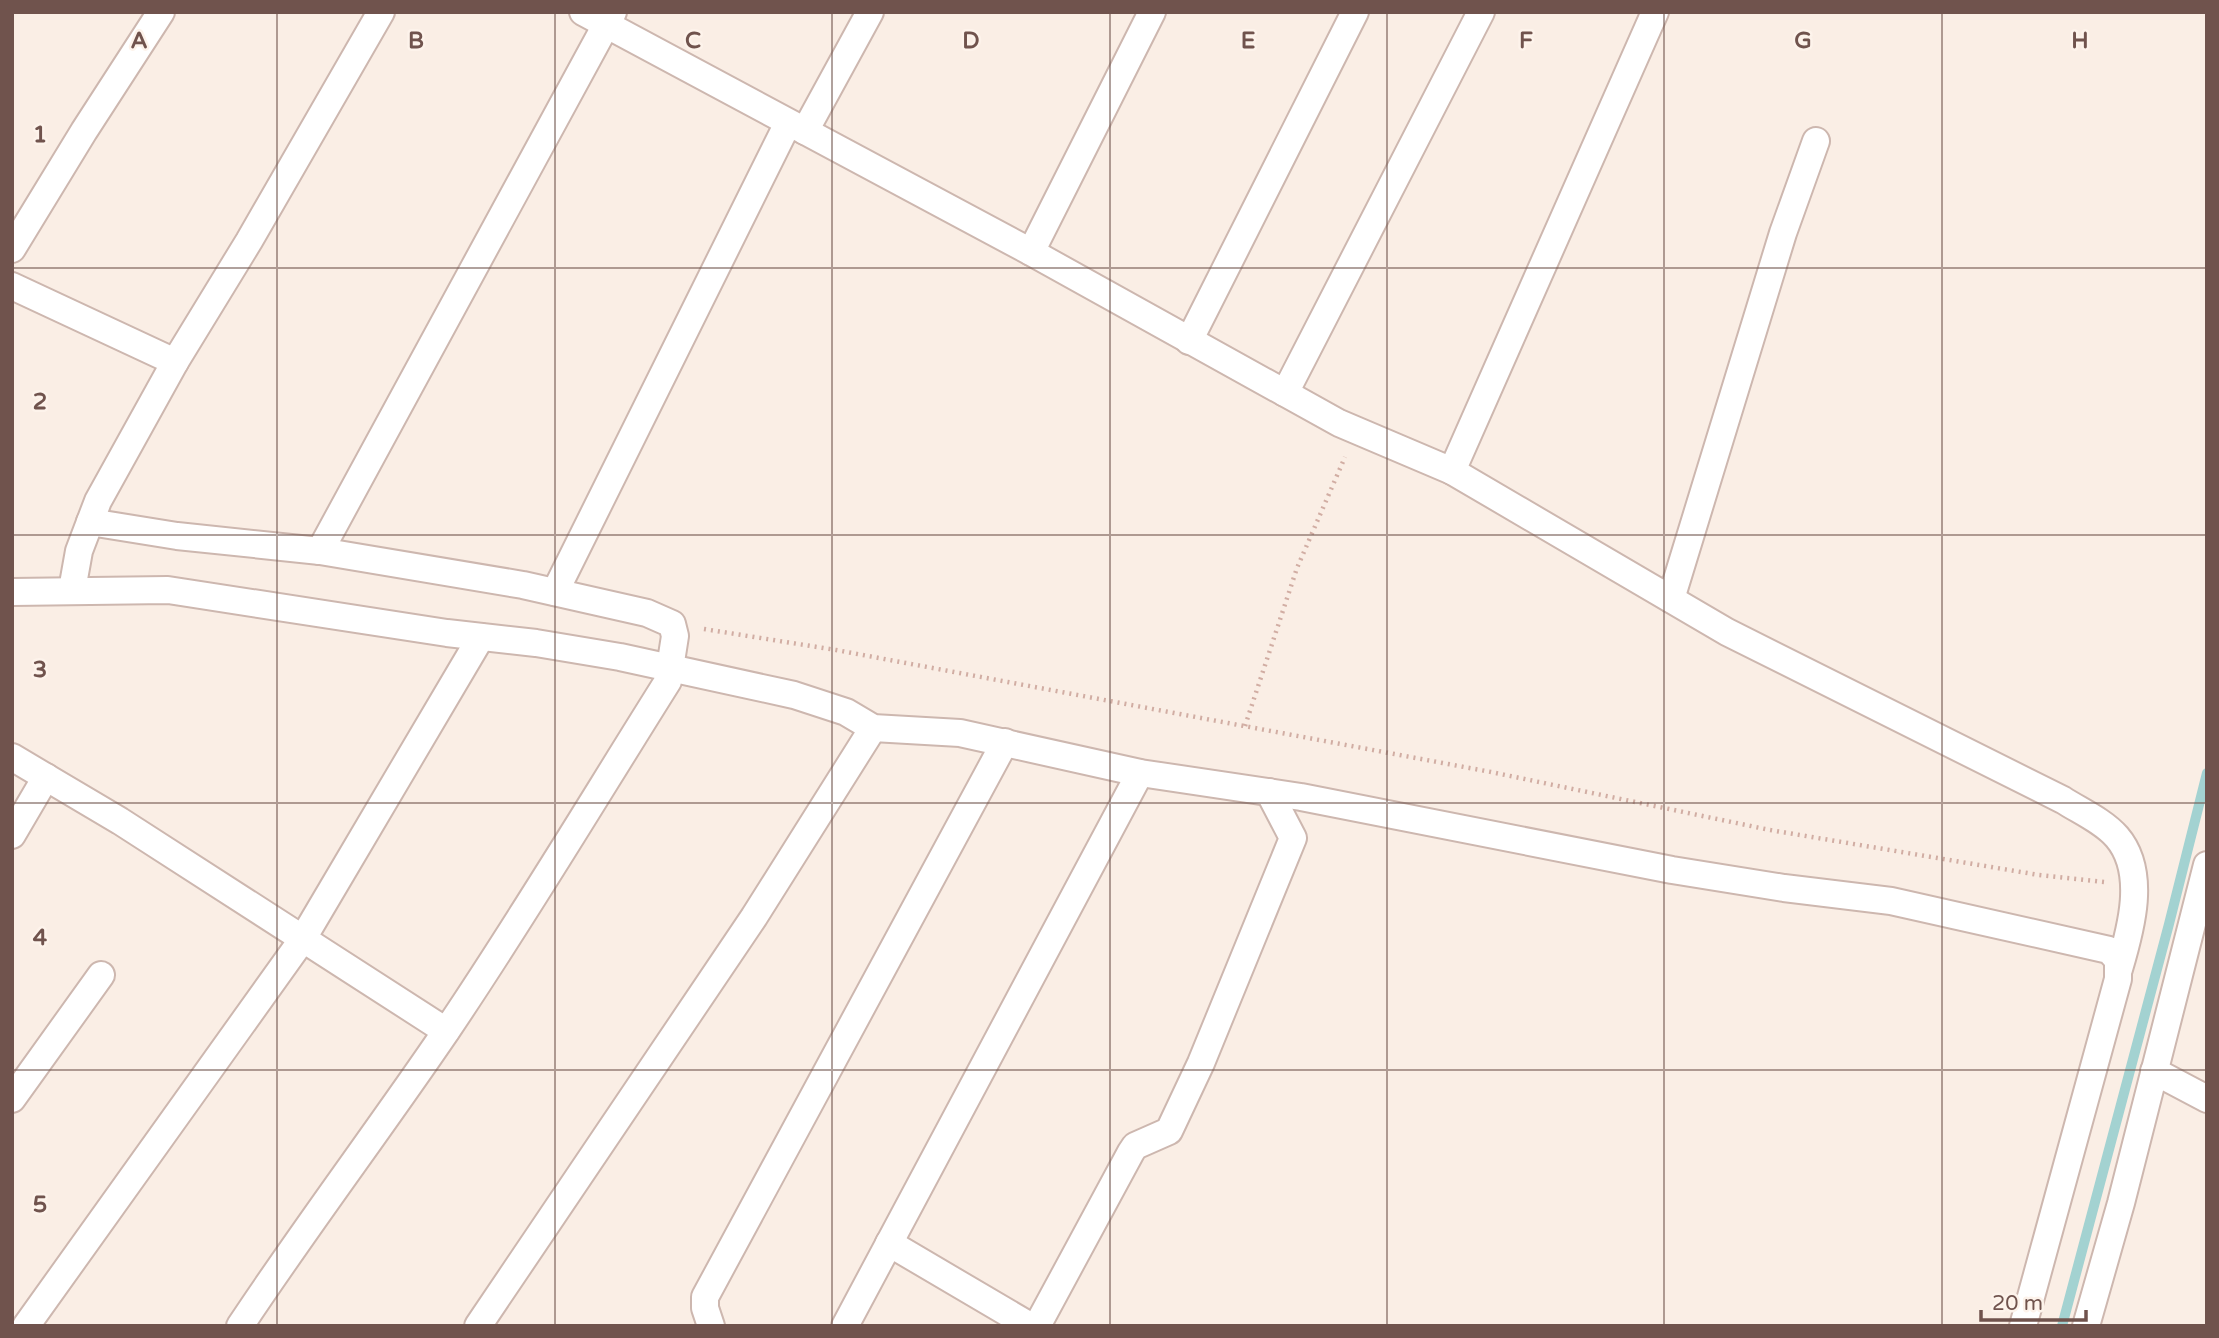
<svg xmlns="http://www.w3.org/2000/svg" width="2219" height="1338" viewBox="0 0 2219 1338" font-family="'Varela Round',sans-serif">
  <rect width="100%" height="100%" fill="#faeee5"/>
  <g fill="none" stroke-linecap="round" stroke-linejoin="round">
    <!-- stream -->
    <path stroke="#a3d2d1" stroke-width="10" d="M2062 1326 2169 924 2207 773"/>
    <!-- minor casing -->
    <g stroke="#cdb7af" stroke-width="30">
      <g id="minor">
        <path d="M583 12 1031 252 1339 423 1452 471 1727 632 2063 800C2080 811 2103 821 2117 837 2147 872 2131 929 2119 969"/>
        <path d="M805 131 870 12"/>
        <path d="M12 249 84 131 161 12"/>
        <path d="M1031 252 1152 12"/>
        <path d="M12 286 175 362"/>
        <path d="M1189 341 1355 12"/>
        <path d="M1285 393 1481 12"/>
        <path d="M1452 471 1655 12"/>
        <path d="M90 522 177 536 320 551 523 585 647 613 672 624 675 636 668 681C595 797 524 916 447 1030 379 1130 307 1225 240 1326"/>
        <path d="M320 551 613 12"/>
        <path d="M72 590 79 551 98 501 175 362 249 241 381 12"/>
        <path d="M12 592 168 590 447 633 536 643 620 657 794 695 846 712 873 728 960 733 1140 773 1301 797 1672 870 1784 888 1891 901 2109 950 2118 960V979L2023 1326"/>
        <path d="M555 592 788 123"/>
        <path d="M1671 599 1783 233 1816 141"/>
        <path d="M12 757 120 821 446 1031"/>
        <path d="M12 835 46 777"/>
        <path d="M2154 1071 2207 1099"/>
        <path d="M12 1099 101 975"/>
        <path d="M889 1243 1030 1326"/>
        <path d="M26 1326 302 940 481 637"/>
        <path d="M478 1326 754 917 873 728"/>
        <path d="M711 1326 705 1308V1297L1005 742"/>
        <path d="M845 1326 1140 773"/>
        <path d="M1037 1326 1131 1152 1135 1146 1169 1131 1201 1063 1293 838 1269 792"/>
        <path d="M2086 1326 2121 1203 2207 865"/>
      </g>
    </g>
    <!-- path -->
    <g stroke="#d1ada3" stroke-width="4.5" stroke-dasharray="2 5" stroke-linecap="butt">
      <path d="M704 629 836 650 1491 772 1770 830 2039 875 2104 882"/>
      <path d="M1245 726 1297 568 1345 457"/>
    </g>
    <!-- minor -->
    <use href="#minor" stroke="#fff" stroke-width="26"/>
  </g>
  <!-- grid -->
  <path fill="none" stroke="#70534d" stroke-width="2" stroke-opacity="0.55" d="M277 12V1326M555 12V1326M832 12V1326M1110 12V1326M1387 12V1326M1664 12V1326M1942 12V1326M12 268H2207M12 535H2207M12 803H2207M12 1070H2207"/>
  <g font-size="23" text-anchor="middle" font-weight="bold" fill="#70534d" stroke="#fdf3eb" stroke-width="5" stroke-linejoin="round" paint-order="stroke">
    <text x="139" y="48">A</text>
    <text x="416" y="48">B</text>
    <text x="693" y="48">C</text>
    <text x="971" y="48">D</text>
    <text x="1248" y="48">E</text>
    <text x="1526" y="48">F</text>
    <text x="1803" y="48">G</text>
    <text x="2080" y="48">H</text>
    <text x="40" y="142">1</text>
    <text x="40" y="409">2</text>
    <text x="40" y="677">3</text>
    <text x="40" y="945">4</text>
    <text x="40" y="1212">5</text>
  </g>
  <!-- border -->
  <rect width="2219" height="1338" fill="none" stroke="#70534d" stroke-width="28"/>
  <!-- scale -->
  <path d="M1981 1310v10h105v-10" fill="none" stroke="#70534d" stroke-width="3.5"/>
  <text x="1992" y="1310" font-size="21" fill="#70534d" stroke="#fdf3eb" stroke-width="5" paint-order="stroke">20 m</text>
</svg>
